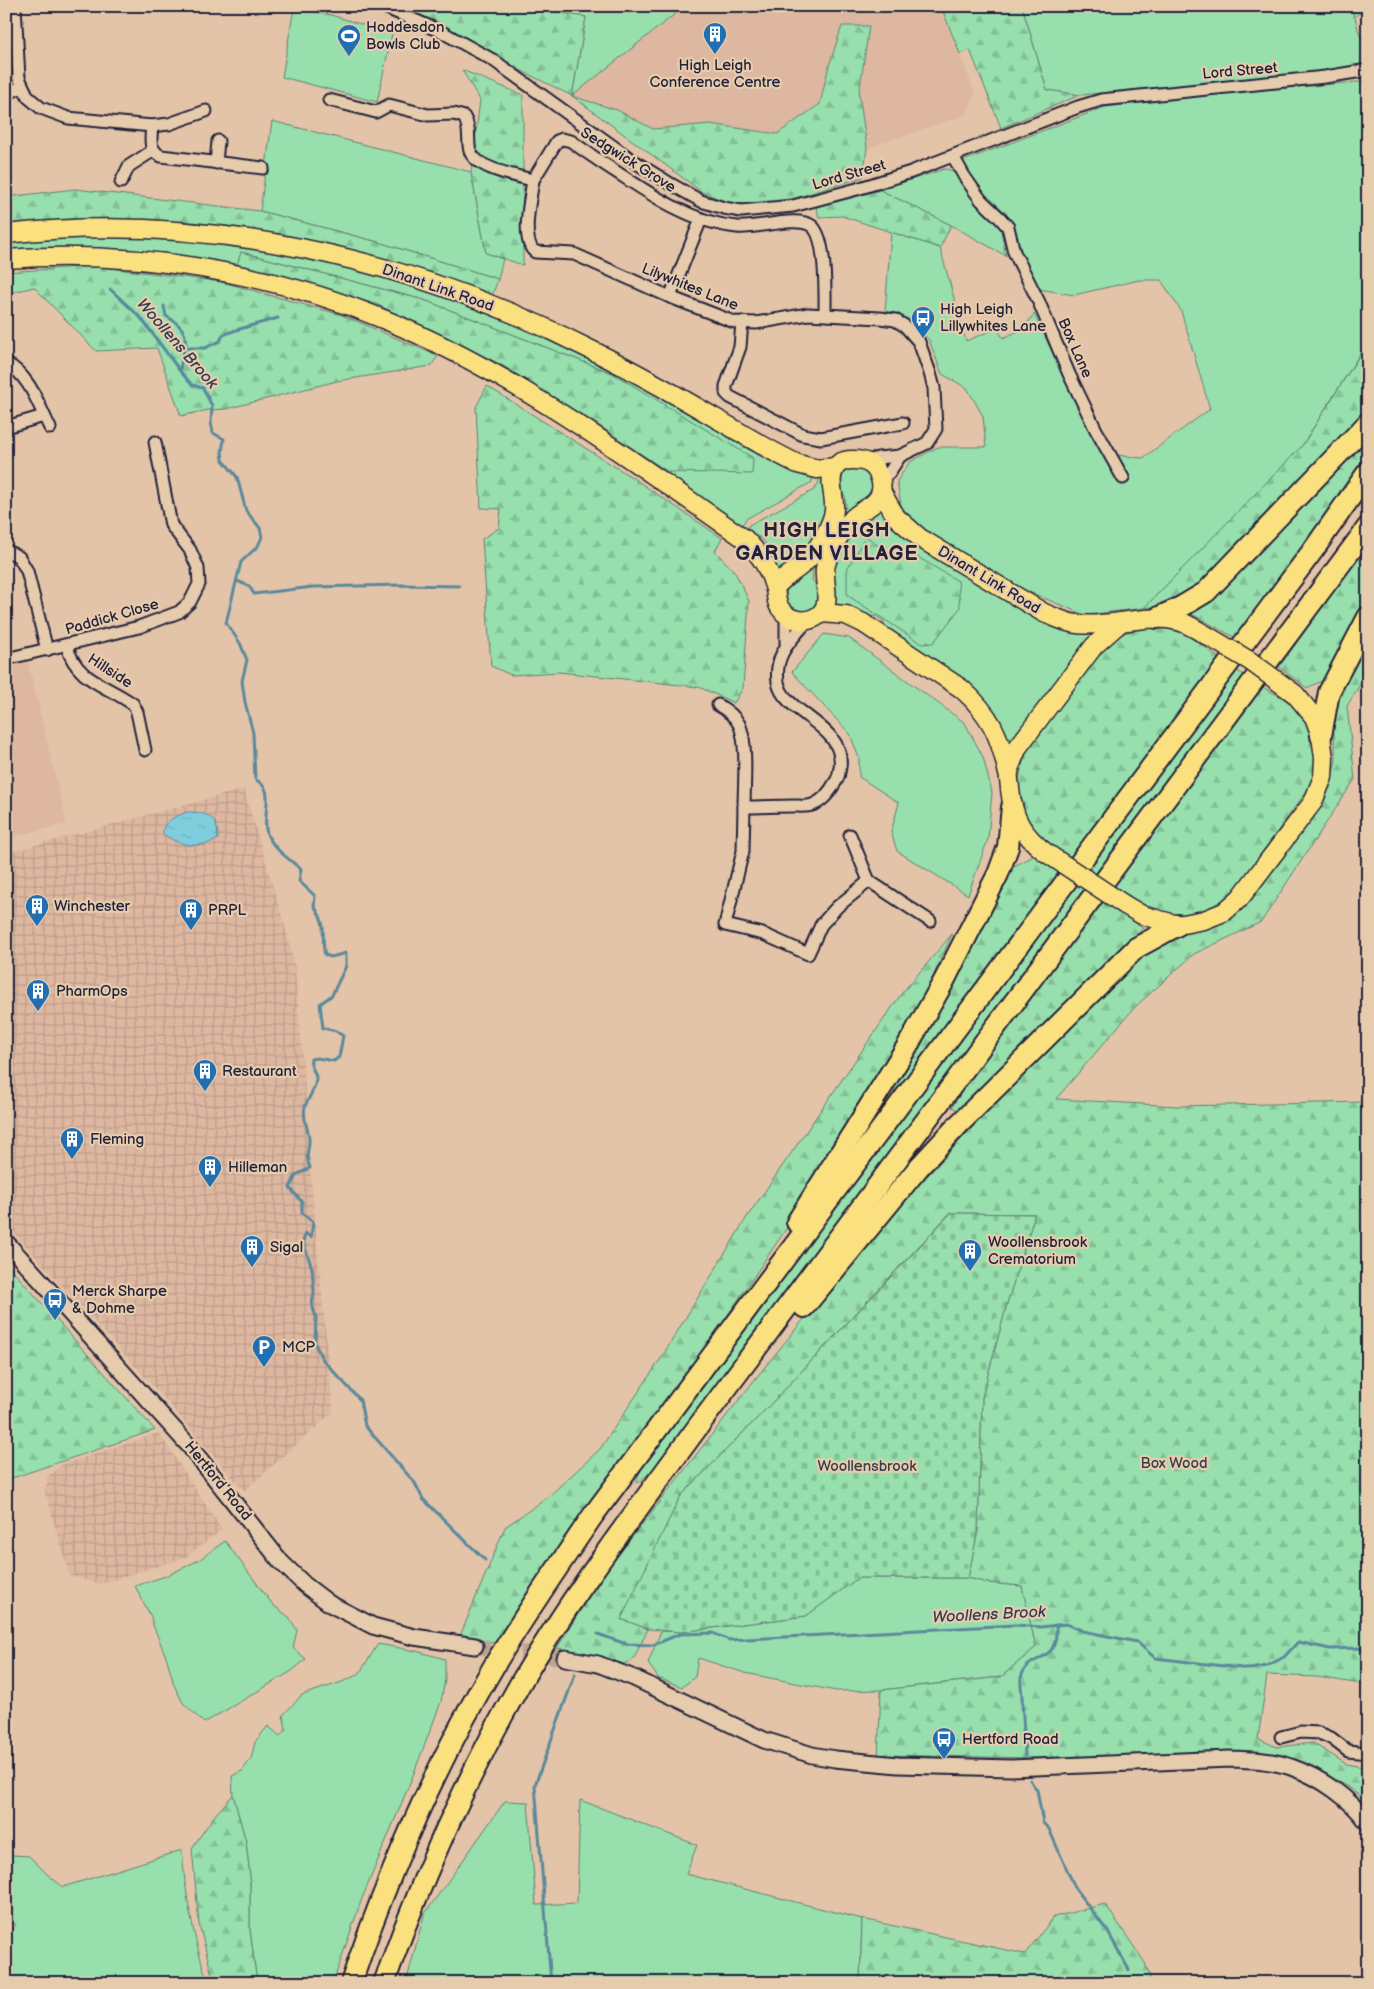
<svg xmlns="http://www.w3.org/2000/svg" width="1374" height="1989" viewBox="0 0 1374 1989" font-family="'Balsamiq Sans',sans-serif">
  <defs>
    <pattern id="industrial-grid" width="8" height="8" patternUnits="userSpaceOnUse" patternTransform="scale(1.25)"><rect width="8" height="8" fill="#ddb7a0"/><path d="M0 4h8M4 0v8" fill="none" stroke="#bd9d8b"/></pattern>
    <pattern id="forest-firs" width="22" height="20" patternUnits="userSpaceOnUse" patternTransform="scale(1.25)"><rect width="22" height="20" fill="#97dfad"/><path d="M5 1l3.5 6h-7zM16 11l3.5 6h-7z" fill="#82bf96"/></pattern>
    <pattern id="cemetery-stones" width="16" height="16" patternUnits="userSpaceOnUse" patternTransform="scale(1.25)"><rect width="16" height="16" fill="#97dfad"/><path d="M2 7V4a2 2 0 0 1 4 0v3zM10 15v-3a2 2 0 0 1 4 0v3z" fill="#82bf96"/></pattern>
    <pattern id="water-ripples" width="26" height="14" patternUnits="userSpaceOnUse" patternTransform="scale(1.25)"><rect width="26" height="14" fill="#80cedd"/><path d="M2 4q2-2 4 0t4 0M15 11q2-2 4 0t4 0" fill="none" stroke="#6eb1bf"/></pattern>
  </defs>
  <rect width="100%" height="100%" fill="#e4c4a8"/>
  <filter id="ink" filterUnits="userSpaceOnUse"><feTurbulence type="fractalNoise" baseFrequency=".02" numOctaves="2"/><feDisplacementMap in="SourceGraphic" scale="10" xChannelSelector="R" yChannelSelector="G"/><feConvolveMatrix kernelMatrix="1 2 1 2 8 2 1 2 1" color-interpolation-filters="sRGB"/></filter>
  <g filter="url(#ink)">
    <!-- built -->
    <g fill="#ddb7a0">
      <path d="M685 6H941L975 93 966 115 867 148 859 94 869 26H842L828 69 820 104 777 134 710 124 653 129 617 110 572 96Z"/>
      <path d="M28 662 67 824 6 838V667Z"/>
    </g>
    <!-- industrial -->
    <g fill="url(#industrial-grid)">
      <path d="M244 789 287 933 295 969 306 1100 307 1136 333 1412 244 1491 162 1396 6 1224V853Z"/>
      <path d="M159 1433 222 1530 184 1558 100 1584 70 1576 45 1493 47 1477 63 1464Z"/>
    </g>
    <!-- grass -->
    <g fill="#97dfad" stroke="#5c8074" fill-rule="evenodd">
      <path d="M517 6H685L572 96 586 17Z"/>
      <path d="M1022 6H1352L1359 33 1368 50V64L1340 70 1080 95 1047 90Z"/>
      <path d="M294 8 331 15 392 34 377 102 282 77Z"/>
      <path d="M1368 81V341L1300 449 1144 608 1085 615 1010 584 916 526 901 505 897 481 910 462 938 447H986L983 416 967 388 942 374 929 340 910 320 885 312 891 232 940 248 966 341 997 328 1003 338 1023 329 1034 314 1092 434 1115 455 1143 458 1210 409 1181 311 1161 280H1139L1074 295 1039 289 1031 278 1017 250 1006 213 987 197 968 176 963 167V161L1105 107 1216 94Z"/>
      <path d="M272 121 471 172 486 253 503 259 498 279 378 242 260 211Z"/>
      <path d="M944 169 951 170 958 176 1000 226 1006 256 951 225 880 190Z"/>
      <path d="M110 234C143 236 176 237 208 241 276 248 358 266 422 287 559 332 687 409 813 475L812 482 746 519 740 528 478 358 272 277 6 253V240ZM241 252 424 300 612 373 668 472 592 421 500 364 376 303Z"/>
      <path d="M852 469C859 469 866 469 870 476 880 491 858 505 848 514L843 510 846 507 845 496 840 491 839 482 845 472Z"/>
      <path d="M820 476H825L828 507 811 547 778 573 767 552 766 544 760 537H753L746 531 749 525 814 490 818 484Z"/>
      <path d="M881 507 891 523 903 535 1036 615 1097 630 1087 642 1009 748 1000 725 884 629V621L876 616 867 617 833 605 831 573 846 536 853 527Z"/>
      <path d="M813 564 816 567 813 570 812 580C817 585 821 591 819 597 811 626 775 604 790 585 796 577 806 571 813 564Z"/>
      <path d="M824 634 849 638 965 723 983 757 992 792 988 839 968 895 897 851 891 832 899 803 859 777V758L850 734 792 672Z"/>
      <path d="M1235 669 1248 678 1098 877 1086 868Z"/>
      <path d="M1075 882 1088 890 658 1465 638 1483 636 1481 647 1456Z"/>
      <path d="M225 1541 273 1605 289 1617 297 1630 293 1648 306 1659 292 1671 204 1723 183 1703 174 1685 167 1659 153 1625 151 1617 135 1586 166 1576 199 1560Z"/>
      <path d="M858 1578H968L988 1583 1022 1586 1036 1647 1001 1677 881 1690 836 1691 745 1673 698 1658 695 1677 682 1687 658 1678 648 1663 661 1631 680 1632 806 1616Z"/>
      <path d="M378 1644 416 1651 445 1659V1679L441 1702 412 1778 361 1901 333 1983H257L250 1930V1877L246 1842 233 1795 232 1776 242 1771 251 1759 255 1742 268 1726 280 1736 286 1729 283 1715 302 1695 342 1682 359 1674Z"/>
      <path d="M580 1800 697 1845 686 1874 862 1919 860 1983H406L424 1915 505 1801 528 1802 536 1905 577 1903Z"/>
      <path d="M182 1850C185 1895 194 1940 208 1983H13L9 1934 16 1925 6 1916V1861L11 1855 29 1856 47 1874 63 1887Z"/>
    </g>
    <!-- forest -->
    <g fill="url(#forest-firs)" stroke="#5c8074">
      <path d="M392 6H517L586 17 572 96 617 110 653 129 710 124 777 134 820 104 828 69 842 26H869L859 94 867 148 863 177 773 205 732 204 702 192 572 96Z"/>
      <path d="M941 6H1022L1047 90 1080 95 1001 128 970 50 960 54Z"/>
      <path d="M1352 6H1368V7L1354 17Z"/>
      <path d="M462 70 523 95V265L486 253 471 172 480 100Z"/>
      <path d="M75 189 260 211 378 242 498 279 492 296 415 270 177 223 72 219 6 226V197Z"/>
      <path d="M880 190 951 225 940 248 842 216 819 217 816 207Z"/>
      <path d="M241 252 424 300 612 373 753 458 752 474 668 472 592 421 500 364 376 304 237 265Z"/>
      <path d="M93 266 222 282 342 315 438 356 431 366 337 381 226 409 208 410 181 416 157 348 96 351 34 287 6 294V272Z"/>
      <path d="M1368 342V414L1195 594 1171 604 1144 608 1302 446Z"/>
      <path d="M487 386 633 478 722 538 715 551 735 572 749 601 743 688 734 703 699 687 559 672 511 675 491 666 482 539 499 528 501 509 481 508 476 407Z"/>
      <path d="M1368 435V453L1318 530 1236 638 1188 612Z"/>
      <path d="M866 536 893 557 904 549 958 581 960 608 933 643 922 644 847 595V569Z"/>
      <path d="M1368 544V603L1330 677 1307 688 1279 667Z"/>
      <path d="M1148 627C1185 629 1192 637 1220 659L1072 858C1063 853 1053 848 1045 842 1016 820 1013 780 1028 749L1098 654 1119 636 1127 632Z"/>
      <path d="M1368 634V671L1347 706 1355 779 1261 922 1194 954 1135 1007 1056 1099 1177 1106 1368 1102V1685L1317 1677 1267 1675 1258 1739 1277 1747 1313 1743 1346 1764 1368 1768V1805C1347 1778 1290 1757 1257 1752L1034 1758 878 1755 881 1690 1001 1677 1036 1647 1022 1586 988 1583 968 1578 978 1530 982 1397 1008 1300 1035 1214 950 1213 769 1406 680 1497 622 1619 648 1629 633 1660 624 1664 602 1657 557 1648 601 1577 756 1378 869 1239 1017 1079 1146 948 1169 938 1201 930 1228 920 1250 902 1317 813 1330 787 1336 760 1333 722 1335 703 1347 674Z"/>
      <path d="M1261 686C1271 692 1285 698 1294 706 1317 727 1320 761 1309 788L1233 892C1213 910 1180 923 1154 910 1140 904 1127 894 1113 886Z"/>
      <path d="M1034 856 1060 873 898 1093 892 1089 1008 869Z"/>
      <path d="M1104 901 1143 928 1131 943 961 1112 952 1107 986 1054Z"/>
      <path d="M952 934 903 1044 820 1179 683 1381 498 1643 458 1641 505 1527 547 1498 600 1449 660 1360 747 1217 902 993Z"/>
      <path d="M6 1263 155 1430 6 1480Z"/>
      <path d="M233 1795 246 1842 250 1877V1930L257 1983H214L199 1924 192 1848 215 1815Z"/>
      <path d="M1105 1904 1145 1963 1152 1983H860L862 1919 1025 1954 1054 1917Z"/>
    </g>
    <!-- cemetery -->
    <path fill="url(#cemetery-stones)" stroke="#5c8074" d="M951 1213 1035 1214 1008 1300 982 1397 978 1530 968 1578H858L806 1616 680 1632 648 1629 621 1619 680 1497 769 1406Z"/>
    <!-- water -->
    <path fill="url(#water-ripples)" stroke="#5a899c" d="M187 812C208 812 218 817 218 839 199 849 180 846 163 834 162 820 176 817 187 812Z"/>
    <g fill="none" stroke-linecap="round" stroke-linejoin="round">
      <!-- stream -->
      <g stroke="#5a899c" stroke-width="3">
        <path d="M6 201 11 206"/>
        <path d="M110 289 141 318 180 371 192 385 203 388 212 406 211 423 213 433 224 439 222 452 223 460 237 477 246 511 260 528 262 537 258 546 241 562 226 623 240 643 247 660 242 681 245 702 253 733 255 779C258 781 262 784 264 787 272 797 261 822 268 836 275 850 290 860 301 869L299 881 315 896 314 906C329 927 320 934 325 955L331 957 346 953V966L332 995 320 1004 323 1028 336 1031 343 1036 339 1057 334 1061 317 1058 311 1059C309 1067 315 1070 316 1077 317 1087 308 1098 305 1107 302 1119 308 1126 309 1138 310 1152 304 1151 310 1168L296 1175 290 1188 302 1202V1213L313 1222 311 1237 305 1233 303 1242 312 1268 314 1292 312 1305 316 1317 315 1344 323 1360 360 1400 365 1426 415 1483 423 1499 485 1560"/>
        <path d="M164 306 166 316C196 333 183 344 180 371"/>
        <path d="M186 348H205L220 341 223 335 236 330 278 318"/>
        <path d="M237 581 249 586 254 594 313 587 401 585 459 586"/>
        <path d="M598 1634 626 1644 653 1645 680 1634 713 1633 729 1640 1015 1625 1041 1627 1066 1624 1083 1631 1137 1642 1155 1658 1250 1669 1267 1666 1284 1657 1298 1642 1330 1649 1360 1648 1368 1653"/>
        <path d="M1025 1755C1024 1736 1023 1716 1022 1697 1022 1691 1020 1683 1021 1678 1028 1650 1059 1668 1056 1625"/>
        <path d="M1030 1780 1037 1790 1043 1823 1049 1829 1076 1890 1108 1932 1129 1970"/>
        <path d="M551 1983 535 1785 575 1674"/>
      </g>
      <!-- secondary-tunnel -->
      <path stroke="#bda492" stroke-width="15" stroke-dasharray="15 8" stroke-linecap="butt" d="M475 1646 565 1658"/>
      <!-- street casing -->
      <g stroke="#22223b" stroke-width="15">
        <g id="street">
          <path d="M15 6 19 78 28 97 41 108 68 118 152 126 169 124 206 111"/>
          <path d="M382 6 442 32 493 60 635 162 669 183 701 201 724 208 741 211 793 206 857 189 911 172 1078 107 1101 100 1325 77 1368 70"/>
          <path d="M6 94 22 87"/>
          <path d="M329 100 376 112 389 105 428 115 454 114 464 117C471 128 467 140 470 151 476 169 517 176 533 180"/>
          <path d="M152 126C151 138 148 150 161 156L263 168"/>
          <path d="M953 156 964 176 981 200 1000 218 1008 227 1014 252 1038 300 1069 374 1096 430 1123 478"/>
          <path d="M216 163 218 141"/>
          <path d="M121 182 129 166 154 150"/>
          <path d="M670 297 701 219"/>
          <path d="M825 315C825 296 827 238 812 226 797 215 757 229 737 227 694 223 656 198 621 175 604 164 587 153 571 141L562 139 557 141 533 180C531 197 520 240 535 252L574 254 670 297 734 322 756 323 808 314 880 318 895 320 905 326 919 342 930 373 934 388 936 429 927 443 900 456 878 458 865 462"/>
          <path d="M742 322 740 347 726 386V393L730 397 803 435 821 438 903 423"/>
          <path d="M6 363C30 376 38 404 50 428"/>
          <path d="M6 427 44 416"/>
          <path d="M880 480 889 473 900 456"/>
          <path d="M6 550 19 557 27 571 47 650"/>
          <path d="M786 615V643"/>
          <path d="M808 620C792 640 774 653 778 682 783 714 846 725 840 767 839 772 839 777 836 781 831 790 823 802 812 805 807 807 799 806 793 806 777 806 760 807 744 807L743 851 725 925 763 934 808 954 821 925 837 907 869 881 930 921"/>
          <path d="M67 646C76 681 107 685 133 704L137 712 145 750"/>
          <path d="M6 659 139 627 179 612 190 602 199 584 198 568 190 550 171 525 155 442"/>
          <path d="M718 705C727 710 734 715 739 724 748 742 744 786 744 807"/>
          <path d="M850 835 869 881"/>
          <path d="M1281 1737 1301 1732 1319 1733 1331 1738 1348 1751 1368 1753"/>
        </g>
      </g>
      <!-- secondary casing -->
      <g stroke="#22223b" stroke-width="19">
        <g id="secondary">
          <path d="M6 1242 191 1448 281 1562 305 1585 330 1604 373 1626 414 1637 475 1646"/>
          <path d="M565 1658 598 1664 634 1678 764 1740 812 1755 835 1759 898 1765 1011 1768 1230 1759C1250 1760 1272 1760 1291 1767 1320 1777 1350 1798 1368 1823"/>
        </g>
      </g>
      <!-- primary casing -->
      <g stroke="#22223b" stroke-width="21">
        <g id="primary">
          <path d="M6 234C202 211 408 258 583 346 629 368 673 393 717 419 743 434 770 451 798 464L817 469 835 467"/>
          <path d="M6 259C132 249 272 272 388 321 517 375 631 460 745 539 758 552 769 568 774 586 777 594 775 601 780 608 784 614 791 619 798 620 804 621 811 620 816 617 837 604 819 579 827 561 833 547 841 530 852 519 861 509 878 506 881 491 883 482 878 469 870 464 862 459 841 457 835 468 826 482 838 500 833 516 828 532 816 553 803 564 793 573 783 577 775 588"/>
          <path d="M881 491 896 517 920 538 1044 613C1055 617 1066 623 1077 624 1111 628 1144 613 1178 621 1187 623 1197 630 1206 635"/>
          <path d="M821 613 846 615 863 623 962 689C991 715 1000 736 1008 774"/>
          <path d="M1045 852C1022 834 1013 818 1010 789 1010 784 1008 778 1009 773 1010 764 1015 755 1018 747L1094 646 1121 622"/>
          <path d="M1125 905 1142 915 1178 925 1204 920 1224 912 1240 898 1313 802 1323 777 1324 758 1321 736 1314 717 1295 694"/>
        </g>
      </g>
      <!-- highway casing -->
      <g stroke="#22223b" stroke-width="24">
        <g id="highway">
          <path d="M1157 618 1181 607 1206 592 1368 423"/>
          <path d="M1321 736 1329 692 1368 617"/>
          <path d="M797 1222 908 1045 944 981 998 874 1008 847 1012 807"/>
          <path d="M804 1307 919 1167 959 1124 1136 948 1178 925"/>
          <path d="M351 1983C389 1871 437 1761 498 1659 528 1610 561 1562 594 1514L1314 549 1368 472"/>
          <path d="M384 1983C421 1879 466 1779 520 1684 571 1596 634 1514 694 1432L1368 527"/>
        </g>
      </g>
      <!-- street -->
      <use href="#street" stroke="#e6cbad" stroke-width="11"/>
      <!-- secondary -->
      <use href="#secondary" stroke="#e6cbad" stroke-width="15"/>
      <!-- primary -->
      <use href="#primary" stroke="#fbe080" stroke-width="18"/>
      <!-- highway -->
      <use href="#highway" stroke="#fbe080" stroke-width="20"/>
      <!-- primary-bridge casing -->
      <g stroke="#22223b" stroke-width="21" stroke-linecap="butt">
        <g id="primary-bridge">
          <path d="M1206 635 1250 661 1295 694"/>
          <path d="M1045 852 1125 905"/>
        </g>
      </g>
      <!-- primary-bridge -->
      <use href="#primary-bridge" stroke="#fbe080" stroke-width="18"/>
    </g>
  </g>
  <!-- icons -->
  <defs>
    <g id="building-pin" transform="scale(1.25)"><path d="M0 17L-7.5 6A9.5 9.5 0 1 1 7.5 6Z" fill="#1f6fb2" stroke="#e6cbad"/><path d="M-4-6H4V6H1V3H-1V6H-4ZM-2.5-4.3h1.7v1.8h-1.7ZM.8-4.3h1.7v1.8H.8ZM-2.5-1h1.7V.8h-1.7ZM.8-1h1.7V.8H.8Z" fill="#fff"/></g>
    <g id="stadium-pin" transform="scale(1.25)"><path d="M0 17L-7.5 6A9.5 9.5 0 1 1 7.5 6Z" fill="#1f6fb2" stroke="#e6cbad"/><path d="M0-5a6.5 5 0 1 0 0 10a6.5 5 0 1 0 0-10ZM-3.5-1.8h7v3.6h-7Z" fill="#fff"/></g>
    <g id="bus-pin" transform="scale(1.25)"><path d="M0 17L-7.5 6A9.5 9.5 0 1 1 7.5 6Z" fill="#1f6fb2" stroke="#e6cbad"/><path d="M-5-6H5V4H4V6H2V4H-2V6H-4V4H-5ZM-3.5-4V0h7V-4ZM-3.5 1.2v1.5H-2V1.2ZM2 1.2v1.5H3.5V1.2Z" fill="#fff"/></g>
    <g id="parking-pin" transform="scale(1.25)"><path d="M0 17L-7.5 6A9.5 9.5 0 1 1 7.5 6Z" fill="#1f6fb2" stroke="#e6cbad"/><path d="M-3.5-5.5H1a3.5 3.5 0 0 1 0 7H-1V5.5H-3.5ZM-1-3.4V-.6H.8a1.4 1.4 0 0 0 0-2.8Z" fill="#fff"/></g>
  </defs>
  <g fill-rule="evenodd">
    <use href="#building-pin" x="715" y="34"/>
    <use href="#stadium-pin" x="349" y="36"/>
    <use href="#bus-pin" x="923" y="318"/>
    <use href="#building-pin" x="37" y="906"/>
    <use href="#building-pin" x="191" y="910"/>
    <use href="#building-pin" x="38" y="991"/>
    <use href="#building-pin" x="205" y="1071"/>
    <use href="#building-pin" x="72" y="1139"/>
    <use href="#building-pin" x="210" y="1167"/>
    <use href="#building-pin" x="252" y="1247"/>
    <use href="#building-pin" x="970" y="1251"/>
    <use href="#bus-pin" x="55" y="1300"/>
    <use href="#parking-pin" x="264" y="1347"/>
    <use href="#bus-pin" x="944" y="1739"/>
  </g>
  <g text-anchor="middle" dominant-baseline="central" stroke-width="4.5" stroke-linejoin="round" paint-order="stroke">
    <!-- poi labels -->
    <g font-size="15" fill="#22223b" stroke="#e6cbad" text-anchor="start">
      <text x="366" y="27">Hoddesdon<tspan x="366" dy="17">Bowls Club</tspan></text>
      <text x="715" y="65" text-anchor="middle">High Leigh<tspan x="715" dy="17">Conference Centre</tspan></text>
      <text x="940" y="309">High Leigh<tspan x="940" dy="17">Lillywhites Lane</tspan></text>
      <text x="54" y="906">Winchester</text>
      <text x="208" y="910">PRPL</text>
      <text x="56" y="991">PharmOps</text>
      <text x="222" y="1071">Restaurant</text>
      <text x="90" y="1139">Fleming</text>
      <text x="228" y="1167">Hilleman</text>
      <text x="988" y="1242">Woollensbrook<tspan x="988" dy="17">Crematorium</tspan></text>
      <text x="270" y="1247">Sigal</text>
      <text x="72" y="1291">Merck Sharpe<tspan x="72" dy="17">&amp; Dohme</tspan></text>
      <text x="282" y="1347">MCP</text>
      <text x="962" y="1739">Hertford Road</text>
    </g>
    <!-- street labels -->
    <g font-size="15" fill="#22223b" stroke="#e6cbad">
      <text transform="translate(1240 71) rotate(-5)">Lord Street</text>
      <text transform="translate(628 160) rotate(32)">Sedgwick Grove</text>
      <text transform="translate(849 175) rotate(-16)">Lord Street</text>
      <text transform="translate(690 287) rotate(22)">Lilywhites Lane</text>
      <text transform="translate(438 288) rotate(19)">Dinant Link Road</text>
      <text transform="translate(1075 348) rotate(66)">Box Lane</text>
      <text transform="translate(989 580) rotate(31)">Dinant Link Road</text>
      <text transform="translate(112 617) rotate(-16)">Paddick Close</text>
      <text transform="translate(110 671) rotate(33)">Hillside</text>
      <text transform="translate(218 1481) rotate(51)">Hertford Road</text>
    </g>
    <!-- park labels -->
    <g font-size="15" fill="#343e4c" stroke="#e6cbad">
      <text x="1174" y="1463">Box Wood</text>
      <text x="867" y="1466">Woollensbrook</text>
    </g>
    <!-- water labels -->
    <g font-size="16" font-style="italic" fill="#303c53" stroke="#e6cbad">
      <text transform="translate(177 344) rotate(49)">Woollens Brook</text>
      <text transform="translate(989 1615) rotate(-3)">Woollens Brook</text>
    </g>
    <!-- district labels -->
    <g font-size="20" font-weight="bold" letter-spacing="1" fill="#22223b" stroke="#e6cbad">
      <text x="827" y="531">HIGH LEIGH<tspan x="827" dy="23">GARDEN VILLAGE</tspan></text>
    </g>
  </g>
  <!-- margin -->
  <rect width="1374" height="1989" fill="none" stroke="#e6cbad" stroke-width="25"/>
  <rect x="12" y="12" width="1349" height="1964" fill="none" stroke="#22223b" stroke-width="2" filter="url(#ink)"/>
</svg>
